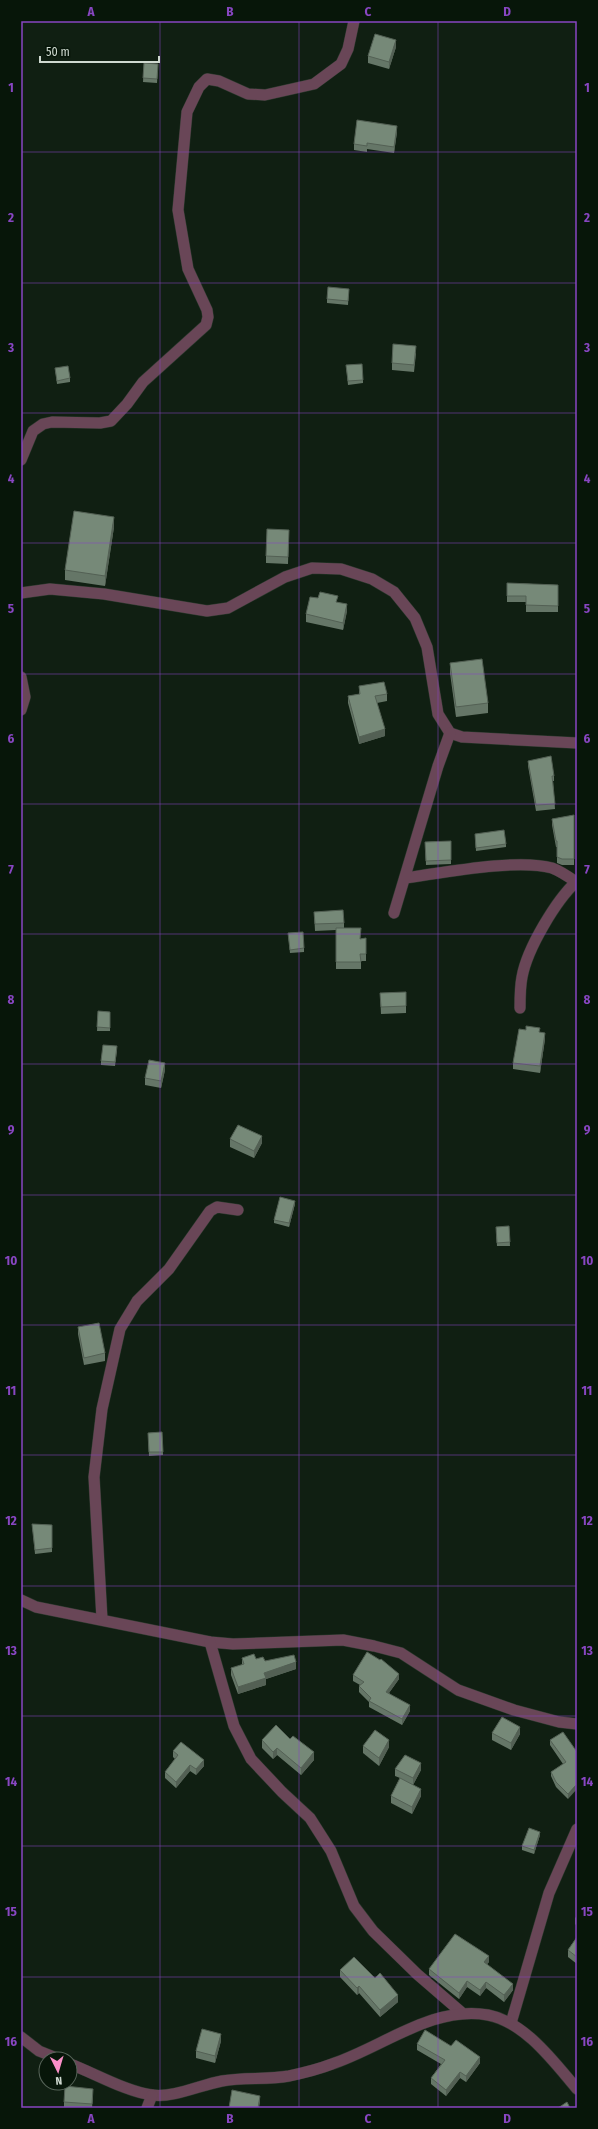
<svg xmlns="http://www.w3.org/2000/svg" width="598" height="2129" viewBox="0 0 598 2129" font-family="'Fira Sans Condensed',sans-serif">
  <rect width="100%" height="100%" fill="#101f12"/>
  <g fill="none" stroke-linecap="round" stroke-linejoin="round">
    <!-- minor casing -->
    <g stroke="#2b392d" stroke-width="12">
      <g id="minor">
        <path d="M21 460 33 431 43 424 52 422 100 423 111 421 127 404 143 382 206 325 208 317 207 310 188 269 178 210 187 112 199 87 207 79 219 81 248 94 265 95 314 84 341 64 348 49 354 21"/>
        <path d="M21 593 50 589 104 594 207 611 228 608 285 577 312 568 341 569 372 579 394 592 415 618 427 647 438 714 450 733 462 737 577 743"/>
        <path d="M21 677 25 697 21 710"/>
        <path d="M405 878C442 873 517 858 552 868 560 871 569 877 576 882"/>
        <path d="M394 913 438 766 450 733"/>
        <path d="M520 1008C520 998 520 987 522 977 527 949 556 900 577 881"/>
        <path d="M21 1600 36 1607 210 1642 233 1644 343 1640 374 1646 401 1653 458 1690 514 1710 559 1722 577 1724"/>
        <path d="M102 1619 94 1477 102 1409 120 1329 137 1301 169 1269 210 1211 217 1207 238 1210"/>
        <path d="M210 1642 234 1726 251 1759 282 1792 310 1818 331 1851 354 1906 373 1931 417 1974 461 2012"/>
        <path d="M511 2023 549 1893 577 1829"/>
        <path d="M21 2037 39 2051 59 2059"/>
        <path d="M70 2064C94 2073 127 2092 152 2095 174 2098 200 2085 222 2081 244 2077 267 2080 289 2076 303 2073 319 2069 332 2064 383 2047 433 2005 488 2015 525 2022 554 2062 577 2089"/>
        <path d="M147 2108 152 2095"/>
      </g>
    </g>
    <!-- minor -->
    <use href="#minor" stroke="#694657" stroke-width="11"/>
  </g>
  <!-- wall -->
  <g fill="#657667">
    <path d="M396 47 389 69 368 63V56Z"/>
    <path d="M144 63 158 64 157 83 143 82Z"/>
    <path d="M397 132 394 153 367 149V152L354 150V144Z"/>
    <path d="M349 289 348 305 327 303V299Z"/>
    <path d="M416 353 414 372 392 370V363Z"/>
    <path d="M346 365 363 380V383L348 385Z"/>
    <path d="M55 368 70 378V382L57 384Z"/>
    <path d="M114 527 105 586 65 580V570Z"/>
    <path d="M289 530 288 564 266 563V556Z"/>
    <path d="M507 583 558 585V612H526V602H507Z"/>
    <path d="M338 602 347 611 343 630 306 622V614Z"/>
    <path d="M450 663 488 703V713L456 717 450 673Z"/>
    <path d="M359 686 387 694V701L377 703 385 736 359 744 348 703V696L359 694Z"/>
    <path d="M528 761 554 776V781H553L555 809 536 811 528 766Z"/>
    <path d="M574 815V865H562L557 863V847H556L552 825V819Z"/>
    <path d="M475 834 506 844V847L476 851Z"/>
    <path d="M451 841V864L426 865 425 842Z"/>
    <path d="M314 912 344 923V928L360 939 366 938V961H361V969H336V930L315 931Z"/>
    <path d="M288 933 304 948V952L290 953Z"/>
    <path d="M380 993 406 1006V1013L381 1014Z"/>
    <path d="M98 1011 110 1012V1031H97Z"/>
    <path d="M540 1032 545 1039 540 1073 513 1069V1063Z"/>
    <path d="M117 1050 115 1066 101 1065V1061Z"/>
    <path d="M165 1070 161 1088 145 1085V1078Z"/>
    <path d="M230 1139 262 1143 254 1158 230 1147Z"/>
    <path d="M295 1204 289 1227 274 1223V1220Z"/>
    <path d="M509 1226 510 1246H497L496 1231Z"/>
    <path d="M78 1327 105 1353V1361L84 1365 78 1334Z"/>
    <path d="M162 1432 163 1455 149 1456 148 1433Z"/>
    <path d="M32 1524 52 1525V1552L35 1554Z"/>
    <path d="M242 1658 256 1659 265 1661 296 1669 266 1679V1685L238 1694 231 1675V1668L242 1665Z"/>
    <path d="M353 1675 399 1679 389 1693 410 1711 402 1725 369 1707V1702L359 1692V1686L360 1685 353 1681Z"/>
    <path d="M492 1733 520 1734 511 1750 492 1740Z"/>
    <path d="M290 1739 314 1760 301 1775 277 1755 273 1759 262 1748V1740Z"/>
    <path d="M550 1740 577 1752 568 1799 556 1787 551 1776V1772L563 1764 550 1745Z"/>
    <path d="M363 1746 389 1747 379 1766 363 1753Z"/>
    <path d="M173 1751 204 1766 196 1775 190 1771 176 1788 165 1778V1772L175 1759 173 1757Z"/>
    <path d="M395 1769 421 1770 413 1785 421 1796 412 1814 391 1803V1796L400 1778 395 1776Z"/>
    <path d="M540 1835 534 1854 522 1850V1846Z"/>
    <path d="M577 1916V1926L575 1924V1918Z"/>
    <path d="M577 1937V1964L568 1957V1950Z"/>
    <path d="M489 1962 487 1964 513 1990 504 2002 486 1988 480 1996 467 1987 459 1999 429 1975V1969Z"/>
    <path d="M340 1970 398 2002 380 2017 359 1993 357 1995 340 1977Z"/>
    <path d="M221 2041 215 2063 196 2058V2051Z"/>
    <path d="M417 2044 480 2063 466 2082 460 2078 446 2096 431 2084V2078L441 2064 417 2050Z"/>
    <path d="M93 2096 92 2108H64V2102Z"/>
  </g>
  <!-- shaded-wall -->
  <g fill="#536054">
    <path d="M396 40V47L389 69V62Z"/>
    <path d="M397 126V132L394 153V147Z"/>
    <path d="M114 517V527L105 586V576Z"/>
    <path d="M347 604V611L343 630V623Z"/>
    <path d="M385 729V736L359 744V737Z"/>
    <path d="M545 1033V1039L540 1073V1066Z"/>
    <path d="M165 1063V1070L161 1088V1081Z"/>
    <path d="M262 1136V1143L254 1158V1151Z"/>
    <path d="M295 1201V1204L289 1227V1223Z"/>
    <path d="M296 1662V1669L266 1679V1685L238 1694V1687L264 1673Z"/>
    <path d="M399 1674V1679L386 1697V1692Z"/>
    <path d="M410 1705V1711L402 1725V1719Z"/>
    <path d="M520 1727V1734L511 1750V1743Z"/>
    <path d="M389 1740V1747L379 1766V1758Z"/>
    <path d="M277 1748V1755L273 1759V1752Z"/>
    <path d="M314 1752V1760L301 1775V1768Z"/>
    <path d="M204 1760V1766L196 1775V1769Z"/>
    <path d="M421 1763V1770L413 1785V1778Z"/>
    <path d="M190 1765V1771L176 1788V1782Z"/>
    <path d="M577 1784V1789L568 1799V1794Z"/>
    <path d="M421 1789V1796L412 1814V1807Z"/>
    <path d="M540 1832V1835L534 1854V1850Z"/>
    <path d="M489 1956V1962L484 1968V1962Z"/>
    <path d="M467 1981V1987L459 1999V1993Z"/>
    <path d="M486 1982V1988L480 1996V1990Z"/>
    <path d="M513 1984V1990L504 2002V1995Z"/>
    <path d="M359 1986V1993L357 1995V1988Z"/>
    <path d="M398 1995V2002L380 2017V2010Z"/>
    <path d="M221 2034V2041L215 2063V2056Z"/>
    <path d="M480 2057V2063L466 2082V2076Z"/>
    <path d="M460 2072V2078L446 2096V2090Z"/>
    <path d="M260 2096V2103L259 2108H258Z"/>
  </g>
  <!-- building -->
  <g fill="#768978" stroke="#536054">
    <path d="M375 34 396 40 389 62 368 56Z"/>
    <path d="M144 63 158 64 157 79 143 78Z"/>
    <path d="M357 120 397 126 394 147 367 143V146L354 144Z"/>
    <path d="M328 287 349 289 348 301 327 299Z"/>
    <path d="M393 344 416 346 414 365 392 363Z"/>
    <path d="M362 364 363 380 348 381 346 365Z"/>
    <path d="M68 366 70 378 57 381 55 368Z"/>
    <path d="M74 511 114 517 105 576 65 570Z"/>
    <path d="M267 529 289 530 288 557 266 556Z"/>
    <path d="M507 583 558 585V606L526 605V596H507Z"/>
    <path d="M320 592 338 596 336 602 347 604 343 623 306 614 310 597 318 598Z"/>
    <path d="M482 659 488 703 456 707 450 663Z"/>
    <path d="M384 682 387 694 375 696 385 729 359 737 348 696 360 694 359 686Z"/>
    <path d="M551 756 554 776H552L555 804 536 805 528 761Z"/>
    <path d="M574 815V859H562L557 857V841H556L552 819Z"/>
    <path d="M504 830 506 844 476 848 475 834Z"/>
    <path d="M451 841V860L426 861 425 842Z"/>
    <path d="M343 910 344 923 315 924 314 912Z"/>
    <path d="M336 928H361L360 939 366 938V954H360L361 962H336Z"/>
    <path d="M303 932 304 948 290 950 288 933Z"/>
    <path d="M406 992V1006L381 1007 380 993Z"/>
    <path d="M98 1011 110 1012V1028L97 1027Z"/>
    <path d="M526 1026 540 1028 539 1032 545 1033 540 1066 513 1063 519 1029 526 1030Z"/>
    <path d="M103 1045 117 1046 115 1062 101 1061Z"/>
    <path d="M149 1060 165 1063 161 1081 145 1078Z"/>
    <path d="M238 1125 262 1136 254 1151 230 1139Z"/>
    <path d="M280 1197 295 1201 289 1223 274 1220Z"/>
    <path d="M509 1226 510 1242 497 1243 496 1227Z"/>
    <path d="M99 1323 105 1353 84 1358 78 1327Z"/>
    <path d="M162 1432 163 1452H149L148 1433Z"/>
    <path d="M32 1524 52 1525V1548L35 1550Z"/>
    <path d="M367 1652 380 1660 381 1659 399 1674 386 1692 410 1705 402 1719 369 1701 371 1698 359 1686 364 1682 353 1675Z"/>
    <path d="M254 1654 256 1659 263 1657 265 1661 294 1655 296 1662 264 1673 266 1678 238 1687 231 1668 244 1664 242 1658Z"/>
    <path d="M502 1717 520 1727 511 1743 492 1733Z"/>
    <path d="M276 1725 290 1739 293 1736 314 1752 301 1768 277 1748 273 1752 262 1740Z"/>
    <path d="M375 1730 389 1740 379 1758 363 1746Z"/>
    <path d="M563 1732 577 1752V1784L568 1794 556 1782 551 1772 566 1762 550 1740Z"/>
    <path d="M181 1742 204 1760 196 1769 190 1765 176 1782 165 1772 178 1755 173 1751Z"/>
    <path d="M405 1755 421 1763 413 1778 395 1769Z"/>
    <path d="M400 1778 421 1789 412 1807 391 1796Z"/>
    <path d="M529 1828 540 1832 534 1850 522 1846Z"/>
    <path d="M455 1934 489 1956 484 1962 513 1984 504 1995 486 1982 480 1990 467 1981 459 1993 429 1969Z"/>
    <path d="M577 1937V1957L568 1950Z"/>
    <path d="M354 1957 375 1978 380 1973 398 1995 380 2010 359 1986 357 1988 340 1970Z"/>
    <path d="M202 2029 221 2034 215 2056 196 2051Z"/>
    <path d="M425 2030 451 2046 456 2040 480 2057 466 2076 460 2072 446 2090 431 2078 445 2060 417 2044Z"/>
    <path d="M65 2086 93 2089 92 2104 64 2102Z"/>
    <path d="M232 2090 260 2096 258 2108H229Z"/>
    <path d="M567 2102 570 2108H558Z"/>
  </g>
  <!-- grid -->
  <path fill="none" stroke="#8846c2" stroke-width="1" stroke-opacity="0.55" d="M160 21V2108M299 21V2108M438 21V2108M21 152H577M21 283H577M21 413H577M21 543H577M21 674H577M21 804H577M21 934H577M21 1064H577M21 1195H577M21 1325H577M21 1455H577M21 1586H577M21 1716H577M21 1846H577M21 1977H577"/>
  <!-- border -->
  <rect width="598" height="2129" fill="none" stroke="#071609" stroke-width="44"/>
  <!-- north arrow -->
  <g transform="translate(58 2071) rotate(175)"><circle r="19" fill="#071609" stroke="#576459"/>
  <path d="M0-3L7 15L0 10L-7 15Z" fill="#fa8fc8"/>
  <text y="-6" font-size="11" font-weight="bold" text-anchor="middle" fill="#cfd9d0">N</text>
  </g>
  <!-- scale -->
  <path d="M40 56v6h119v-6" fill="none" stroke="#cfd9d0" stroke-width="2"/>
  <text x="46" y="56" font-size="12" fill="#cfd9d0" stroke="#071609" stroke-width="3" paint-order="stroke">50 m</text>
  <rect x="22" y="22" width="554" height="2085" fill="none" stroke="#8846c2" stroke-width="1.5"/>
  <g font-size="13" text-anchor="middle" font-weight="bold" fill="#8846c2">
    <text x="91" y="16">A</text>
    <text x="230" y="16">B</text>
    <text x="368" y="16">C</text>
    <text x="507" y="16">D</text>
    <text x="11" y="92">1</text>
    <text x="587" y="92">1</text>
    <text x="11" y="222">2</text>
    <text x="587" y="222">2</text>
    <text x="11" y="352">3</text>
    <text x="587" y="352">3</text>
    <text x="11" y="483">4</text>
    <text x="587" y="483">4</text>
    <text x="11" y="613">5</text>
    <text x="587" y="613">5</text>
    <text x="11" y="743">6</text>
    <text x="587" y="743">6</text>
    <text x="11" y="874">7</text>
    <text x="587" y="874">7</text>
    <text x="11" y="1004">8</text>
    <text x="587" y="1004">8</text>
    <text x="11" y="1134">9</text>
    <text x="587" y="1134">9</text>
    <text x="11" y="1265">10</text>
    <text x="587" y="1265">10</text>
    <text x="11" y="1395">11</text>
    <text x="587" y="1395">11</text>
    <text x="11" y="1525">12</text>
    <text x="587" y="1525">12</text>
    <text x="11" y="1655">13</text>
    <text x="587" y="1655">13</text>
    <text x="11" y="1786">14</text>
    <text x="587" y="1786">14</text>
    <text x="11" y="1916">15</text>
    <text x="587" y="1916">15</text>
    <text x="11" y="2046">16</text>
    <text x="587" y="2046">16</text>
    <text x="91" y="2123">A</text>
    <text x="230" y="2123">B</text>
    <text x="368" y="2123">C</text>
    <text x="507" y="2123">D</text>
  </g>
</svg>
